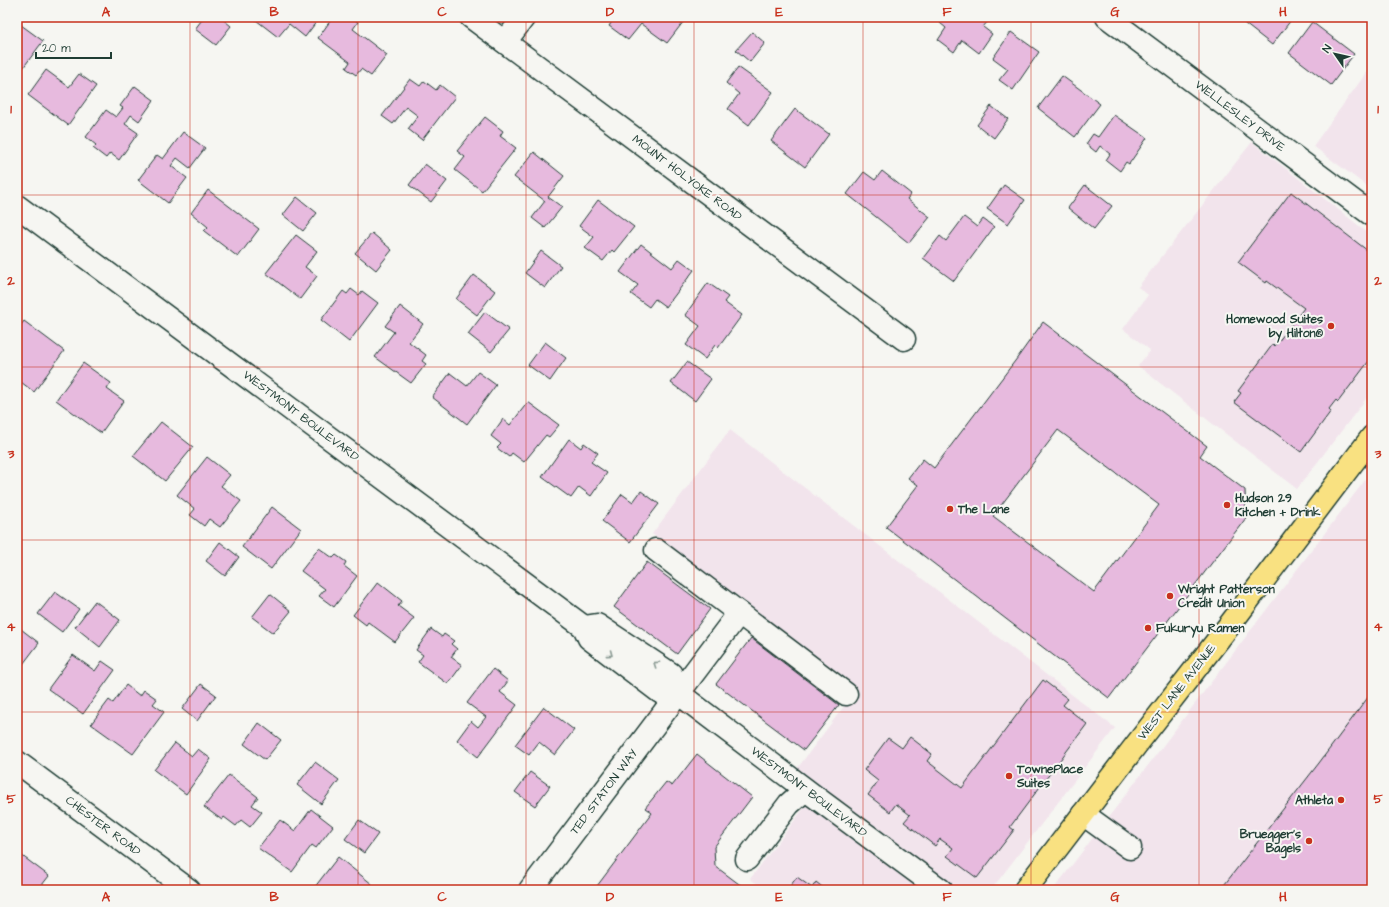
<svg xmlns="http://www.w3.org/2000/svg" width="1389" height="907" viewBox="0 0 1389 907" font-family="'Architects Daughter',sans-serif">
  <rect width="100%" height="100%" fill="#f6f6f2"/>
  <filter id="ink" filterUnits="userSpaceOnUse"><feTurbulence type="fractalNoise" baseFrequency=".025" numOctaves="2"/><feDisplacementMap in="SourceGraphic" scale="8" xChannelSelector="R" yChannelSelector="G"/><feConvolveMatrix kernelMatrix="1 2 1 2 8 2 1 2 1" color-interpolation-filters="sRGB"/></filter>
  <g filter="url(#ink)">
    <!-- built -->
    <g fill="#f2e4ec">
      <path d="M1372 65V190L1313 146Z"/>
      <path d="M1252 142 1372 236V391L1297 489 1138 366 1150 350 1123 329 1148 295 1138 287Z"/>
      <path d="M730 430 1115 728 991 890H766L750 879 813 796 790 778 857 689 652 534Z"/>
      <path d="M1372 471V890H1053L1114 810Z"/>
    </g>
    <!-- building -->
    <g fill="#e7bade" stroke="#1f3d34" fill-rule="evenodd">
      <path d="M204 17H220L231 26 216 45 195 29Z"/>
      <path d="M252 17H320L305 37 289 24 278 37Z"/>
      <path d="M333 17H351L358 22 353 29 387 55 371 76 361 69 356 75 346 68 350 62 318 38Z"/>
      <path d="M615 17H687L667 43 641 24 628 40 609 26Z"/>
      <path d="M944 17H982L988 21 983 27 992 34 979 53 962 40 954 52 938 40 946 28 940 23Z"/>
      <path d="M1242 17H1287L1291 20 1272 45 1240 20Z"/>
      <path d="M17 22 43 41 17 76Z"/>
      <path d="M1312 22 1354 54 1331 85 1289 53Z"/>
      <path d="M752 32 765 43 750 62 736 50Z"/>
      <path d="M1011 32 1039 52 1013 90 999 80 1008 69 993 58Z"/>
      <path d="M738 67 773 92 749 125 728 109 739 94 726 83Z"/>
      <path d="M46 70 69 87 79 74 96 86 68 125 28 95Z"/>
      <path d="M1062 76 1100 104 1075 137 1038 108Z"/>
      <path d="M410 79 420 86 424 81 436 90 440 85 455 97 422 140 408 129 418 116 406 107 393 124 382 116Z"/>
      <path d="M135 86 154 100 139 121 131 115 125 124 138 133 119 160 110 153 106 158 93 148 96 145 86 137 106 110 116 117 123 108 120 106Z"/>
      <path d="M991 106 1008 119 994 138 977 125Z"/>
      <path d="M795 109 829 134 805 167 771 141Z"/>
      <path d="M1114 115 1147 138 1129 164 1126 162 1120 171 1106 160 1110 154 1100 146 1096 152 1086 144 1093 134 1098 137Z"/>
      <path d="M485 117 503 131 500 136 516 148 482 191 455 170 465 157 457 151Z"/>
      <path d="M183 132 205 148 190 168 177 158 171 166 187 178 168 203 138 180 157 155 163 159Z"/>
      <path d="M534 152 564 176 548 197 562 207 545 228 532 218 545 201 514 177Z"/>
      <path d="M425 164 447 181 431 202 409 185Z"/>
      <path d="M882 171 911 194 907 199 930 217 909 243 847 194 864 172 875 180Z"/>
      <path d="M1004 185 1025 200 1008 224 987 209Z"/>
      <path d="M1085 185 1112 206 1094 229 1068 208Z"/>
      <path d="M208 190 259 229 238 257 204 231 208 227 191 213Z"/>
      <path d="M1291 192 1372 254V357L1338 402 1336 400 1329 409 1331 411 1301 452 1234 402 1241 393 1238 391 1273 344 1275 346 1304 308 1267 281 1266 283 1238 262Z"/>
      <path d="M297 197 317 213 303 231 283 215Z"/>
      <path d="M598 200 634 227 614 252 612 250 603 261 585 248 594 237 579 226Z"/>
      <path d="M964 217 977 227 983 219 994 227 954 281 923 258 940 236 946 241Z"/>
      <path d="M372 233 392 250 376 270 355 253Z"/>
      <path d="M296 235 317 251 305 267 317 276 300 299 266 273Z"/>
      <path d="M641 244 672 268 679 259 694 270 666 307 655 299 649 307 631 294 638 285 620 272Z"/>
      <path d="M541 251 561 266 545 288 525 273Z"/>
      <path d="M474 275 495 291 477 315 456 299Z"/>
      <path d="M708 283 728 297 724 302 742 315 718 348 715 345 705 359 686 345 700 326 685 315Z"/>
      <path d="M351 289 359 295 362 291 378 303 349 342 321 320 343 291 347 294Z"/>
      <path d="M400 306 423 324 409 342 426 355 422 361 426 364 411 383 375 357 394 332 385 326Z"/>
      <path d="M485 312 509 330 491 352 468 334Z"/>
      <path d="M24 321 64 351 34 392 17 379V330Z"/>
      <path d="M1043 322 1207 446 1200 456 1245 490 1246 518 1109 698 886 527 918 485 908 478 923 459 934 468 1018 357ZM1058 430 1159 505 1094 592 993 516Z"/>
      <path d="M545 342 566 358 550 381 528 365Z"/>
      <path d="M687 362 711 379 695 401 671 383Z"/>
      <path d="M83 363 111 383 107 389 124 401 101 433 56 400Z"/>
      <path d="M478 372 496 385 467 424 432 397 450 373 467 386Z"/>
      <path d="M528 402 559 425 549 437 546 435 524 462 512 453 509 457 497 448 501 444 491 436 503 419 510 425Z"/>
      <path d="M161 422 193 447 165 481 133 456Z"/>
      <path d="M569 439 581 448 584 443 598 453 591 462 607 473 591 496 579 487 571 498 542 477Z"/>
      <path d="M207 457 230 475 221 486 241 501 220 527 209 519 204 526 190 515 195 509 177 495Z"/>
      <path d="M641 491 659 504 630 542 602 521 622 494 633 502Z"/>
      <path d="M272 507 301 529 271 569 242 547Z"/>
      <path d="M220 542 239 557 225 576 206 561Z"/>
      <path d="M319 548 333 558 336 555 346 562 344 566 357 576 334 607 319 596 325 589 301 571Z"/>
      <path d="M647 562 710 609 677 654 614 607Z"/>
      <path d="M378 582 402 601 398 606 414 618 395 642 368 622 366 625 353 615Z"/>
      <path d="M55 592 79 609 62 632 38 614Z"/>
      <path d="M270 594 291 611 273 633 252 617Z"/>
      <path d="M95 601 120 620 100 647 75 627Z"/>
      <path d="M17 626 39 643 17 672Z"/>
      <path d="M431 629 442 637 444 634 454 641 451 644 457 649 451 657 462 665 448 684 418 662 423 655 416 650Z"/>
      <path d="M751 638 839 705 804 750 716 684Z"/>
      <path d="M73 655 95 671 102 661 115 670 83 714 48 689Z"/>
      <path d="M493 669 508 681 500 692 517 705 478 757 457 740 471 721 478 727 486 717 467 703Z"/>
      <path d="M1043 680 1068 699 1063 705 1087 724 1010 827 1014 830 977 878 947 856 953 848 940 839 935 846 904 822 910 815 896 804 890 812 868 795 878 781 864 770 888 738 902 748 910 737 932 754 927 761 962 788Z"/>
      <path d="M201 684 216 695 197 721 182 709Z"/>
      <path d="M126 685 140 696 144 690 157 699 153 704 164 712 133 754 91 724 109 700 113 703Z"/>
      <path d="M1372 692V890H1222L1221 889 1319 763Z"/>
      <path d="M544 707 574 730 555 755 539 742 529 755 515 745Z"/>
      <path d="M259 723 281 740 265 760 244 744Z"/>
      <path d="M175 743 192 756 198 749 211 759 186 794 154 770Z"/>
      <path d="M697 754 752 797 714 847 715 866 747 890H594L652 813 645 808 666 782 672 786Z"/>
      <path d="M315 762 339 780 321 804 297 785Z"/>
      <path d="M530 772 550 786 535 806 515 792Z"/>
      <path d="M229 775 258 797 252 805 262 812 250 827 241 820 236 826 224 817 222 820 204 807Z"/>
      <path d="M311 809 333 826 316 848 312 845 292 872 258 848 280 820 295 831Z"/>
      <path d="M359 820 378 834 364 853 345 839Z"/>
      <path d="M17 852 49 876 38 890H17Z"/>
      <path d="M338 857 372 884 368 890H317L314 888Z"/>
      <path d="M797 877 812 888 816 882 826 890H787Z"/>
    </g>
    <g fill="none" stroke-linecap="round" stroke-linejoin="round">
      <!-- minor casing -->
      <g stroke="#1f3d34" stroke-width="25">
        <g id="minor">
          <path d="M471 17 904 339"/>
          <path d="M1107 17 1372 215"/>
          <path d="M505 42 524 17"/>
          <path d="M17 206 584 627 589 638 660 692 678 693"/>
          <path d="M656 550 846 694"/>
          <path d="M584 627 597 625 671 674 678 693 814 796 941 890"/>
          <path d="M17 762 189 890"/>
          <path d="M1083 814 1130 848"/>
          <path d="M747 859 789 804 805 790"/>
          <path d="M530 890 739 613"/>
        </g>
      </g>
      <!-- major casing -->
      <g stroke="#1f3d34" stroke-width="25">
        <path id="major" d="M1025 890 1136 745 1228 627 1372 437"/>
      </g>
      <!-- minor -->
      <use href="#minor" stroke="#f6f6f2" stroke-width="22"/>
      <!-- major -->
      <use href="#major" stroke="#f9e181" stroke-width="22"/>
    </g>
    <!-- one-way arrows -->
    <defs><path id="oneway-chevron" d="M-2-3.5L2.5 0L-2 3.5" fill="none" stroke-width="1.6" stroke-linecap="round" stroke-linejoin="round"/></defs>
    <g stroke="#8a9a93">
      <use href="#oneway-chevron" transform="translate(610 654) rotate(37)"/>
      <use href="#oneway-chevron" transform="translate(656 664) rotate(-146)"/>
    </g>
  </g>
  <!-- grid -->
  <path fill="none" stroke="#c8321e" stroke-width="1" stroke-opacity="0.55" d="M190 17V890M358 17V890M526 17V890M694 17V890M863 17V890M1031 17V890M1199 17V890M17 195H1372M17 367H1372M17 540H1372M17 712H1372"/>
  <!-- markers -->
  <g fill="#c8321e" stroke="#f6f6f2" stroke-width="1.5">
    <circle cx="1331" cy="326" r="4"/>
    <circle cx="1227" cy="505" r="4"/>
    <circle cx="950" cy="509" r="4"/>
    <circle cx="1170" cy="596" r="4"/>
    <circle cx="1148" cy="628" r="4"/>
    <circle cx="1009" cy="776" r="4"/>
    <circle cx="1341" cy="800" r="4"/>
    <circle cx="1309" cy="841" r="4"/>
  </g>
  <g text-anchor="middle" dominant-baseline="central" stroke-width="4" stroke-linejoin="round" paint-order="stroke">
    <!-- street labels -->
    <g font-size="12" fill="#1f3d34" stroke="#f6f6f2">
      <text transform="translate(1240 116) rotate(37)">WELLESLEY DRIVE</text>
      <text transform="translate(687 178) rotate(37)">MOUNT HOLYOKE ROAD</text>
      <text transform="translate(301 416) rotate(37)">WESTMONT BOULEVARD</text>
      <text transform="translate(1177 692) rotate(-52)">WEST LANE AVENUE</text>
      <text transform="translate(604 792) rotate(-53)">TED STATON WAY</text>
      <text transform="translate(809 792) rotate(37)">WESTMONT BOULEVARD</text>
      <text transform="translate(103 826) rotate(37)">CHESTER ROAD</text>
    </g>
    <!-- poi labels -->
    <g font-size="12" font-weight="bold" fill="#1f3d34" stroke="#f6f6f2" text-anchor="start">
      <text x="1323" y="319" text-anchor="end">Homewood Suites<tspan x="1323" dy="14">by Hilton®</tspan></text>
      <text x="1235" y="498">Hudson 29<tspan x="1235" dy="14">Kitchen + Drink</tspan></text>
      <text x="958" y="509">The Lane</text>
      <text x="1178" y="589">Wright Patterson<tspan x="1178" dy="14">Credit Union</tspan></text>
      <text x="1156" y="628">Fukuryu Ramen</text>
      <text x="1017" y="769">TownePlace<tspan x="1017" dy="14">Suites</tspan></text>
      <text x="1333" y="800" text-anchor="end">Athleta</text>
      <text x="1301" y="834" text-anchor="end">Bruegger's<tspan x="1301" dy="14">Bagels</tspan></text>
    </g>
  </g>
  <!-- margin -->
  <rect width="1389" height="907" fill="none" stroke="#f6f6f2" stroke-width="44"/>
  <!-- north arrow -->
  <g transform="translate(1335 54) rotate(304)" stroke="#f6f6f2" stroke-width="3" paint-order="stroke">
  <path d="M0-3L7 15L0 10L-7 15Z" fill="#1f3d34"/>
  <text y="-6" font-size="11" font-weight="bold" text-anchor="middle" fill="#1f3d34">N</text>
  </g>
  <!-- scale -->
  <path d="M36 52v6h75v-6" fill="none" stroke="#1f3d34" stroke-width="2"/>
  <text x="42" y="52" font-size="12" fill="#1f3d34" stroke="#f6f6f2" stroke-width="3" paint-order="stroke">20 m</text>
  <rect x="22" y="22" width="1345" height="863" fill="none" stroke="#c8321e" stroke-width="1.5"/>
  <g font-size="13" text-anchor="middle" font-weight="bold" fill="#c8321e">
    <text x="106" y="16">A</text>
    <text x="274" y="16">B</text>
    <text x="442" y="16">C</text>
    <text x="610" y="16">D</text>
    <text x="779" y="16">E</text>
    <text x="947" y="16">F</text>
    <text x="1115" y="16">G</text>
    <text x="1283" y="16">H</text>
    <text x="11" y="113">1</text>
    <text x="1378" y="113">1</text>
    <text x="11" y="285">2</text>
    <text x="1378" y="285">2</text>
    <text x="11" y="458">3</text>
    <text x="1378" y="458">3</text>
    <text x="11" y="631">4</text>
    <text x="1378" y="631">4</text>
    <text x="11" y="803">5</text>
    <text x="1378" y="803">5</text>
    <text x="106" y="901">A</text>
    <text x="274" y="901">B</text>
    <text x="442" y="901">C</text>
    <text x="610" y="901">D</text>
    <text x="779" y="901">E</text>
    <text x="947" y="901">F</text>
    <text x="1115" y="901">G</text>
    <text x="1283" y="901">H</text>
  </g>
</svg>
